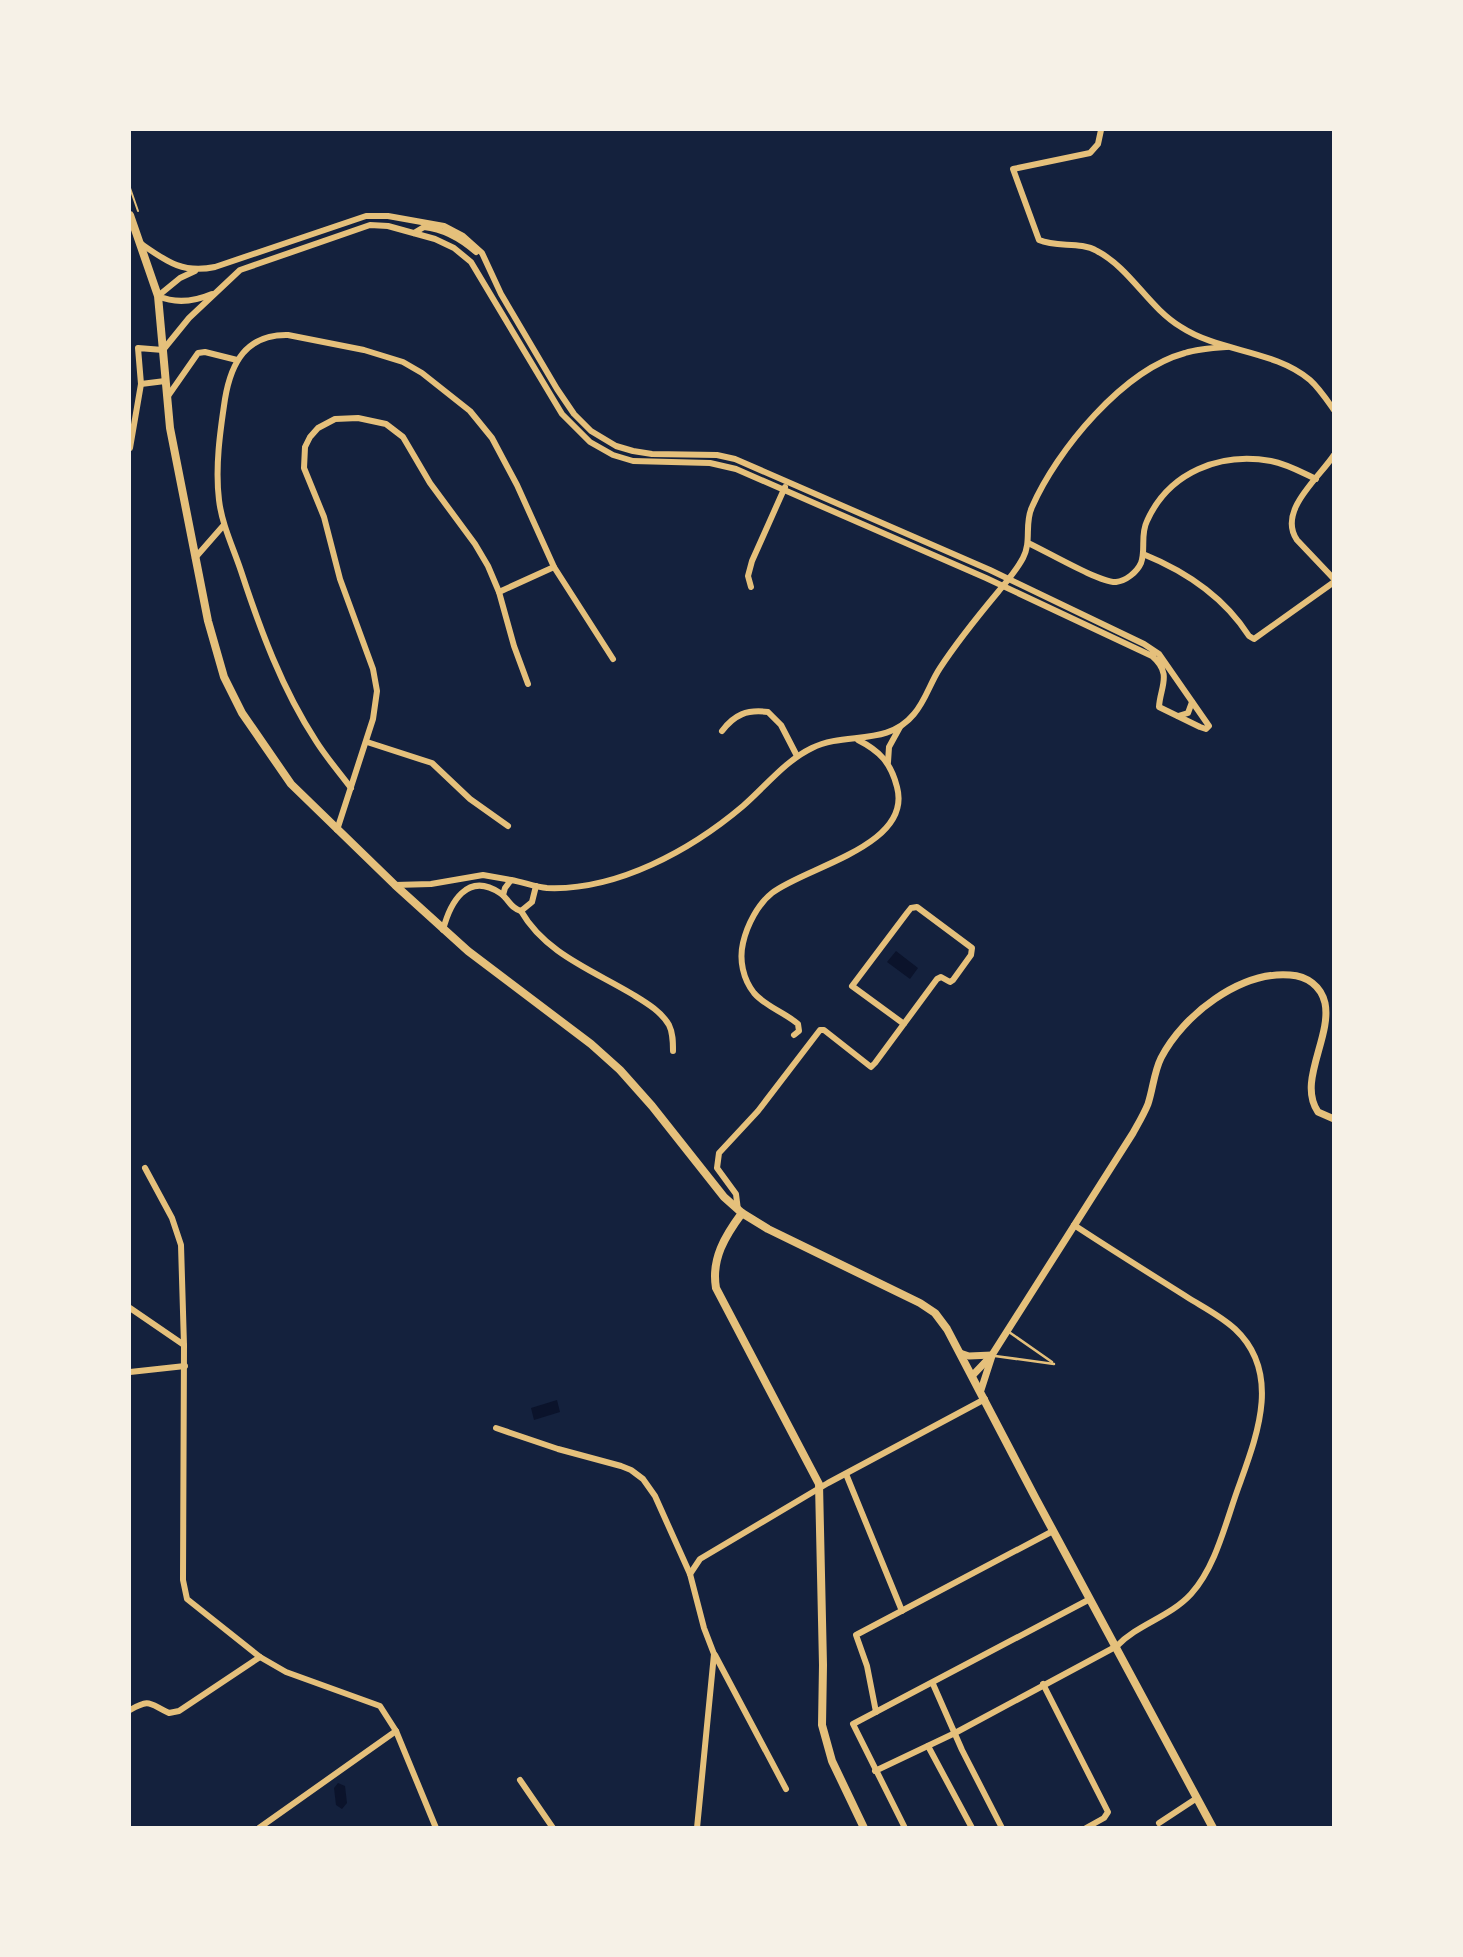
<svg xmlns="http://www.w3.org/2000/svg" width="1463" height="1957" viewBox="0 0 1463 1957" font-family="Overpass,sans-serif">
  <rect width="100%" height="100%" fill="#14213d"/>
  <!-- water -->
  <g fill="#0b132b">
    <path d="M896 951 918 968 910 979 887 962Z"/>
    <path d="M557 1400 560 1412 534 1420 531 1408Z"/>
    <path d="M338 1783 345 1786 347 1803 342 1809 336 1805 334 1788Z"/>
  </g>
  <g fill="none" stroke-linecap="round" stroke-linejoin="round">
    <!-- path -->
    <path stroke="#e5c07b" stroke-width="2" d="M130 188 138 211"/>
    <!-- service -->
    <g stroke="#e5c07b" stroke-width="2.5">
      <path d="M1009 1332 1052 1362"/>
      <path d="M995 1356 1054 1364"/>
    </g>
    <!-- minor -->
    <g stroke="#e5c07b" stroke-width="6">
      <path d="M1101 130 1098 144 1090 153 1013 169 1039 240C1057 248 1080 241 1097 251 1131 269 1148 307 1181 327 1219 352 1275 350 1310 380 1319 388 1327 400 1334 410"/>
      <path d="M414 233 424 227C444 229 461 239 476 252"/>
      <path d="M140 243C166 261 182 274 215 267L366 216H388L444 226 463 236 482 253 501 294 557 389 574 414 591 431 616 446 633 451 652 454 717 455 735 459 990 570 1144 644 1159 654 1209 726 1206 729 1200 727 1159 707C1160 687 1173 674 1152 656L986 578 736 469 710 463 633 461 613 455 590 442 562 414 471 262 454 248 435 239 388 226 370 225 240 270 189 318 163 350 138 348 141 384"/>
      <path d="M195 271 180 278 158 296C176 304 193 302 212 294"/>
      <path d="M168 396 198 353 205 352 237 360"/>
      <path d="M130 448 141 384 165 381"/>
      <path d="M1334 455C1319 478 1277 511 1297 540L1334 579"/>
      <path d="M1028 543C1046 551 1100 583 1116 582 1126 581 1137 572 1141 563 1146 550 1140 535 1147 521 1169 472 1220 452 1271 461 1287 464 1301 472 1316 479"/>
      <path d="M1143 554C1185 571 1224 597 1249 636L1254 639 1334 582"/>
      <path d="M195 558 223 526"/>
      <path d="M751 587 748 576 752 561 785 487"/>
      <path d="M499 592 554 567"/>
      <path d="M1178 716 1188 713 1192 702"/>
      <path d="M722 731C734 715 747 709 768 712L781 725 797 756"/>
      <path d="M367 742 432 763 470 799 508 826"/>
      <path d="M888 762 889 747 900 727"/>
      <path d="M351 788C339 772 326 757 316 741 282 689 260 629 241 571 233 547 222 525 219 500 215 467 220 432 225 399 231 363 246 334 288 335L364 350 403 362 422 373 470 411 492 438 517 485 554 567 613 659"/>
      <path d="M337 830 373 719 377 691 373 669 340 579 324 517 304 468 305 447 310 437 318 428 335 419 358 418 386 424 403 437 430 483 475 544 488 566 499 592 514 646 528 684"/>
      <path d="M395 885 431 884 483 875 511 880"/>
      <path d="M503 895 505 888 511 880C523 882 535 887 547 888 617 891 691 850 743 806 766 786 785 761 812 748 846 731 887 747 914 714 926 700 930 683 940 668 957 642 978 616 998 592 1007 581 1016 571 1023 558 1032 541 1024 524 1032 507 1057 450 1123 370 1185 353 1198 349 1213 348 1227 347"/>
      <path d="M521 911C545 953 592 970 632 994 645 1002 661 1011 669 1025 673 1033 673 1042 673 1051"/>
      <path d="M443 930C450 903 467 871 500 893 509 899 510 908 521 911L532 902 536 886"/>
      <path d="M794 1035 799 1031 798 1024C784 1012 766 1007 754 993 743 979 739 960 743 943 747 925 758 904 772 893 805 867 913 846 897 787 891 763 880 751 858 740"/>
      <path d="M145 1168 172 1218 181 1245 184 1345"/>
      <path d="M738 1210 736 1194 717 1168 719 1153 758 1111 820 1030H824L871 1067 875 1063 937 979 941 977 950 982 953 980 971 955 972 948 917 907 911 908 907 913 852 986 904 1024"/>
      <path d="M130 1308 184 1345 183 1580 187 1599 260 1657 286 1672 380 1706 396 1731 436 1828"/>
      <path d="M130 1372 185 1366"/>
      <path d="M496 1428 558 1449 621 1466 631 1470 643 1479 655 1496 690 1574 704 1628 714 1654 697 1828"/>
      <path d="M846 1474 902 1611"/>
      <path d="M690 1574 700 1559 828 1483 985 1399"/>
      <path d="M715 1655 786 1789"/>
      <path d="M933 1684 962 1750 1002 1828"/>
      <path d="M1043 1684 1108 1812 1104 1818 1086 1828"/>
      <path d="M130 1710C151 1698 149 1704 169 1713L179 1711 260 1657"/>
      <path d="M876 1712 867 1666 856 1635 1053 1531"/>
      <path d="M928 1746 972 1828"/>
      <path d="M875 1771 955 1733 1117 1646C1138 1624 1170 1617 1191 1594 1217 1565 1226 1520 1240 1483 1258 1433 1281 1372 1235 1329 1221 1316 1203 1307 1187 1297 1149 1273 1112 1250 1074 1225"/>
      <path d="M520 1780 553 1828"/>
      <path d="M1159 1823 1197 1798"/>
      <path d="M259 1828 396 1731"/>
      <path d="M905 1828 853 1724 1090 1599"/>
    </g>
    <!-- tertiary -->
    <g stroke="#e5c07b" stroke-width="7">
      <path d="M960 1353 969 1356 992 1355"/>
      <path d="M972 1376 992 1355 1133 1133C1138 1124 1144 1114 1148 1104 1153 1089 1154 1072 1161 1058 1183 1015 1240 971 1290 975 1307 976 1321 986 1325 1003 1332 1037 1297 1082 1318 1112L1334 1119"/>
      <path d="M981 1390 992 1356"/>
    </g>
    <!-- secondary -->
    <g stroke="#e5c07b" stroke-width="8">
      <path d="M130 215 158 296 170 428 208 621 224 677 242 713 291 784 395 885 468 951 591 1044 620 1070 652 1106 724 1197 742 1213 768 1229 920 1303 935 1313 947 1329 1036 1499 1213 1828"/>
      <path d="M742 1213C725 1236 711 1259 716 1288L819 1484 823 1665 822 1725 832 1761 864 1828"/>
    </g>
  </g>
  <!-- border -->
  <rect width="1463" height="1957" fill="none" stroke="#f6f1e7" stroke-width="262"/>
</svg>
